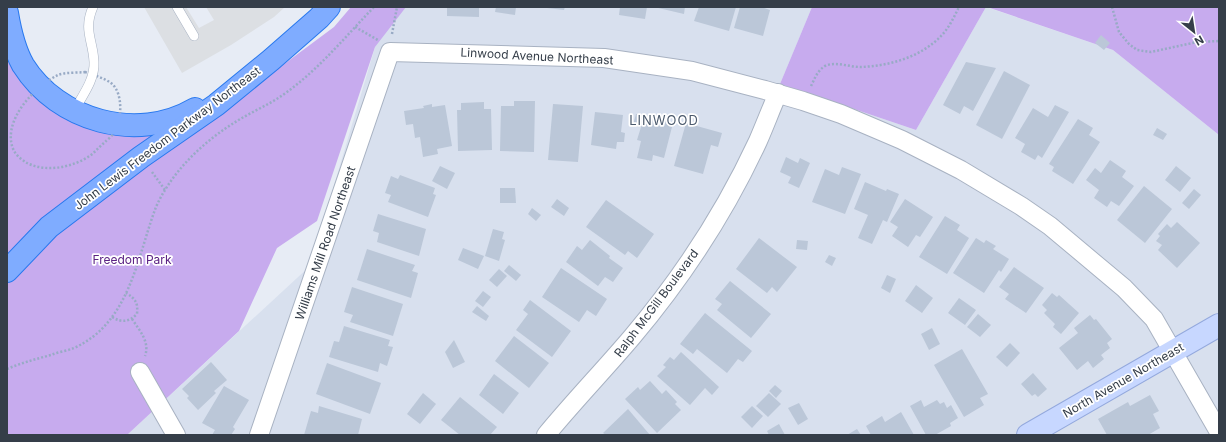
<svg xmlns="http://www.w3.org/2000/svg" width="1226" height="442" viewBox="0 0 1226 442" font-family="Inter,sans-serif">
  <rect width="100%" height="100%" fill="#e7ecf5"/>
  <!-- residential -->
  <path fill="#d8e0ee" d="M387 7H812L780 84 916 130 986 7 1113 50 1219 135V435H127L310 266Z"/>
  <!-- green -->
  <g fill="#c7abee">
    <path d="M351 7H406L375 47 317 221 277 248 239 331 127 435H7V41L33 93 189 135 334 27Z"/>
    <path d="M812 7H986L916 130 780 84Z"/>
    <path d="M987 7H1219V135L1113 50Z"/>
  </g>
  <!-- parking -->
  <path fill="#dcdfe3" d="M144 7H186L199 28 214 20 206 7H285L274 17 231 45 182 73Z"/>
  <!-- building -->
  <g fill="#bbc7d8">
    <path d="M447 7H479V17L447 16Z"/>
    <path d="M496 7H516L515 15 495 12Z"/>
    <path d="M547 7H565L564 10 547 8Z"/>
    <path d="M620 7H647L645 19 619 15Z"/>
    <path d="M654 7H685L684 14Z"/>
    <path d="M699 7H736L729 31 694 21Z"/>
    <path d="M740 7H761L770 10 763 36 734 28Z"/>
    <path d="M1101 35 1110 43 1104 50 1095 43Z"/>
    <path d="M966 62 996 68 973 111 964 106 960 114 943 105Z"/>
    <path d="M1004 71 1030 85 1002 139 976 125Z"/>
    <path d="M514 101H535L534 152 500 151 501 106H514Z"/>
    <path d="M484 102V109H491L492 150 458 151 457 110H461V103Z"/>
    <path d="M432 104V107L445 105 452 146 437 149 438 154 423 157 420 137 415 138 413 124 406 125 404 111 424 108 423 106Z"/>
    <path d="M553 104 583 106 578 162 548 160Z"/>
    <path d="M1055 105 1069 112 1042 158 1038 155 1035 160 1021 152 1025 144 1015 138 1033 108 1048 117Z"/>
    <path d="M595 112 623 115 621 132 625 133 624 142H617L616 149 591 145Z"/>
    <path d="M636 114 673 123 664 158 653 155 652 161 637 158 641 141 637 140 641 127 633 125Z"/>
    <path d="M1078 119 1093 128 1089 135 1100 142 1073 184 1052 171 1054 167 1049 164Z"/>
    <path d="M686 123 722 133 718 147 711 145 703 174 674 166Z"/>
    <path d="M1157 128 1167 134 1163 140 1153 135Z"/>
    <path d="M786 157 798 163 800 158 810 163 799 188 788 183 791 177 780 172Z"/>
    <path d="M1110 160 1126 171 1122 177 1134 186 1119 206 1111 201 1107 207 1094 198 1099 190 1086 180 1095 168 1101 173Z"/>
    <path d="M440 166 455 173 447 189 432 181Z"/>
    <path d="M1176 166 1191 178 1180 192 1165 180Z"/>
    <path d="M842 167 861 174 845 214 812 202 825 169 839 175Z"/>
    <path d="M400 175 435 188 433 194 436 195 428 217 388 202 391 195 385 193 391 176 398 179Z"/>
    <path d="M865 182 886 191 887 189 899 194 887 222 883 220 872 244 858 238 868 215 854 209Z"/>
    <path d="M1144 186 1172 209 1145 243 1117 220Z"/>
    <path d="M500 188H515L516 203H500Z"/>
    <path d="M1194 189 1201 195 1189 209 1182 203Z"/>
    <path d="M557 199 569 208 564 216 551 207Z"/>
    <path d="M905 199 933 217 920 237 916 235 908 247 892 236 898 227 890 222Z"/>
    <path d="M606 200 654 234 637 258 628 251 625 255 586 227Z"/>
    <path d="M532 208 541 215 536 221 528 214Z"/>
    <path d="M378 214 426 229 419 256 377 242 379 233 373 231Z"/>
    <path d="M945 216 960 225 957 230 969 238 947 274 919 257Z"/>
    <path d="M1177 222 1200 243 1177 268 1158 250 1162 245 1156 241 1160 236 1158 234 1167 224 1171 228Z"/>
    <path d="M493 229 504 232 502 239 505 240 499 261 485 256Z"/>
    <path d="M759 238 797 267 777 292 772 287 767 293 736 269Z"/>
    <path d="M976 238 984 243 986 240 996 246 993 249 1009 259 1001 272 999 270 984 293 953 273Z"/>
    <path d="M590 240 610 256 609 258 623 268 613 282 605 277 598 286 566 262 577 246 582 250Z"/>
    <path d="M797 240 808 241 807 250 796 249Z"/>
    <path d="M463 248 484 256 478 269 458 260Z"/>
    <path d="M367 249 415 265 412 271 418 273 411 298 357 280Z"/>
    <path d="M829 255 836 258 832 266 825 262Z"/>
    <path d="M509 265 521 275 516 281 504 271Z"/>
    <path d="M1014 267 1044 288 1026 313 1005 299 1009 294 999 287Z"/>
    <path d="M561 268 607 299 596 316 587 310 579 322 542 297Z"/>
    <path d="M499 269 507 276 497 287 489 280Z"/>
    <path d="M887 275 896 279 890 293 881 288Z"/>
    <path d="M730 281 771 314 751 338 717 310 722 304 715 299Z"/>
    <path d="M916 285 933 298 922 313 905 301Z"/>
    <path d="M352 287 403 304 393 336 350 322 353 315 344 312Z"/>
    <path d="M483 291 491 297 483 307 475 301Z"/>
    <path d="M1052 293 1057 297 1059 295 1079 313 1061 334 1053 327 1055 324 1044 313 1047 310 1042 305Z"/>
    <path d="M959 298 976 310 965 325 948 313Z"/>
    <path d="M530 300 571 331 552 357 516 330 528 314 523 310Z"/>
    <path d="M477 306 489 316 486 321 472 312Z"/>
    <path d="M705 313 752 351 743 362 738 359 727 373 697 349 693 354 680 344Z"/>
    <path d="M978 314 991 325 980 337 967 327Z"/>
    <path d="M1090 315 1094 320 1096 319 1112 339 1107 343 1110 348 1101 355 1104 359 1093 368 1088 361 1077 370 1059 348 1078 333 1074 328Z"/>
    <path d="M344 326 390 340 388 346 393 347 387 366 380 363 378 372 329 357 334 341 339 342Z"/>
    <path d="M932 328 940 344 929 350 921 334Z"/>
    <path d="M514 336 549 363 529 388 495 361Z"/>
    <path d="M454 340 465 362 453 368 445 352Z"/>
    <path d="M1010 343 1020 353 1007 367 996 357Z"/>
    <path d="M962 349 988 394 980 398 984 405 964 417 934 365Z"/>
    <path d="M681 352 719 387 712 395 705 388 690 405 657 376 666 367 663 365 670 357 674 360Z"/>
    <path d="M211 362 227 380 214 391 216 393 198 410 187 398 189 396 182 389Z"/>
    <path d="M327 363 381 383 370 414 316 394Z"/>
    <path d="M1033 373 1047 389 1038 397 1035 394 1032 396 1021 384Z"/>
    <path d="M494 374 519 393 503 414 479 395Z"/>
    <path d="M650 381 662 394 666 390 677 402 675 404 681 410 657 433 625 399 638 387 640 390Z"/>
    <path d="M775 385 782 391 776 398 769 391Z"/>
    <path d="M224 386 249 400 233 427 235 429 231 435H212L215 430 202 423Z"/>
    <path d="M423 393 436 404 420 424 407 414Z"/>
    <path d="M769 393 781 404 768 417 756 406Z"/>
    <path d="M1150 395 1159 411 1153 414 1160 428 1148 435H1107L1098 419 1128 402 1130 406Z"/>
    <path d="M460 397 497 427 490 435H460L441 420Z"/>
    <path d="M921 400 924 407 937 400 940 404 944 402 947 408 951 405 958 418 950 423 951 426 935 435H926L910 406Z"/>
    <path d="M799 403 808 419 798 425 788 408Z"/>
    <path d="M319 406 362 419 358 435H304L311 411 318 413Z"/>
    <path d="M752 406 763 416 752 428 741 417Z"/>
    <path d="M628 409 650 435H606L603 433Z"/>
    <path d="M901 412 914 435H871L866 426 882 416 885 422Z"/>
    <path d="M779 424 785 435H769L767 431Z"/>
    <path d="M857 429 861 435H847Z"/>
  </g>
  <g fill="none" stroke-linecap="round" stroke-linejoin="round">
    <!-- service casing -->
    <g stroke="#a8b2c2" stroke-width="10">
      <g id="service">
        <path d="M177 7 194 36"/>
        <path d="M74 111C82 96 95 80 94 62 93 40 83 30 93 7"/>
      </g>
    </g>
    <!-- minor casing -->
    <g stroke="#a8b2c2" stroke-width="20">
      <g id="minor">
        <path d="M140 372 176 435"/>
        <path d="M259 435 390 52 604 58 692 71 765 90 803 101 841 114 902 140 961 170 1021 206 1050 226 1124 288 1154 319 1219 432"/>
        <path d="M546 435C574 401 604 370 632 337 681 279 726 210 758 141 765 125 771 109 778 93"/>
      </g>
    </g>
    <!-- secondary casing -->
    <g stroke="#94a9dd" stroke-width="24">
      <path id="secondary" d="M1028 435 1219 325"/>
    </g>
    <!-- trunk casing -->
    <g stroke="#2878ee" stroke-width="24">
      <g id="trunk">
        <path d="M7 13C10 31 14 49 23 65 58 121 137 143 195 109"/>
        <path d="M7 271 49 227 141 157 216 105 271 60 319 18 329 7"/>
      </g>
    </g>
    <!-- path -->
    <g stroke="#98aac5" stroke-width="2.5" stroke-dasharray="2 2" stroke-linecap="butt">
      <path d="M1112 7 1119 32 1129 44 1137 50 1151 52 1197 42 1219 41"/>
      <path d="M355 27 378 40"/>
      <path d="M392 34 397 7"/>
      <path d="M85 72C94 75 104 78 111 83 124 93 122 122 113 134 111 137 107 140 105 142 100 146 96 151 91 155 74 167 47 173 27 163 22 160 17 156 14 151 0 122 35 86 58 75 66 72 77 73 85 72Z"/>
      <path d="M811 86C815 78 818 69 827 65 838 62 850 67 861 67 889 66 921 57 941 36 949 28 954 17 959 7"/>
      <path d="M152 172 165 190"/>
      <path d="M112 317C122 323 129 322 137 314 138 303 136 299 126 293"/>
      <path d="M132 319C140 331 150 342 145 356"/>
      <path d="M7 369C21 363 36 359 51 355 58 352 67 351 74 348 130 323 137 257 156 207 172 171 204 141 237 121 253 111 271 104 287 92 320 68 346 36 374 7"/>
    </g>
    <!-- service -->
    <use href="#service" stroke="#fff" stroke-width="9"/>
    <!-- minor -->
    <use href="#minor" stroke="#fff" stroke-width="18"/>
    <!-- secondary -->
    <use href="#secondary" stroke="#c7d7ff" stroke-width="22"/>
    <!-- trunk -->
    <use href="#trunk" stroke="#7facff" stroke-width="22"/>
  </g>
  <g text-anchor="middle" dominant-baseline="central" stroke-width="3.5" stroke-linejoin="round" paint-order="stroke">
    <!-- street labels -->
    <g font-size="12" fill="#353e49" stroke="#fff">
      <text transform="translate(537 56) rotate(3)">Linwood Avenue Northeast</text>
      <text transform="translate(167 138) rotate(-37)">John Lewis Freedom Parkway Northeast</text>
      <text transform="translate(325 243) rotate(-71)">Williams Mill Road Northeast</text>
      <text transform="translate(656 303) rotate(-53)">Ralph McGill Boulevard</text>
      <text transform="translate(1123 380) rotate(-30)">North Avenue Northeast</text>
    </g>
    <!-- park labels -->
    <g font-size="12" fill="#5a2182" stroke="#fff">
      <text x="132" y="259">Freedom Park</text>
    </g>
    <!-- neighbourhood labels -->
    <g font-size="13" letter-spacing="1" fill="#4b5a6d" stroke="#fff">
      <text x="664" y="120">LINWOOD</text>
    </g>
  </g>
  <!-- border -->
  <rect width="1226" height="442" fill="none" stroke="#353e49" stroke-width="16"/>
  <!-- north arrow -->
  <g transform="translate(1194 32) rotate(150)" stroke="#ffffff" stroke-width="3" paint-order="stroke">
  <path d="M0-3L7 15L0 10L-7 15Z" fill="#353e49"/>
  <text y="-6" font-size="11" font-weight="bold" text-anchor="middle" fill="#353e49">N</text>
  </g>
</svg>
